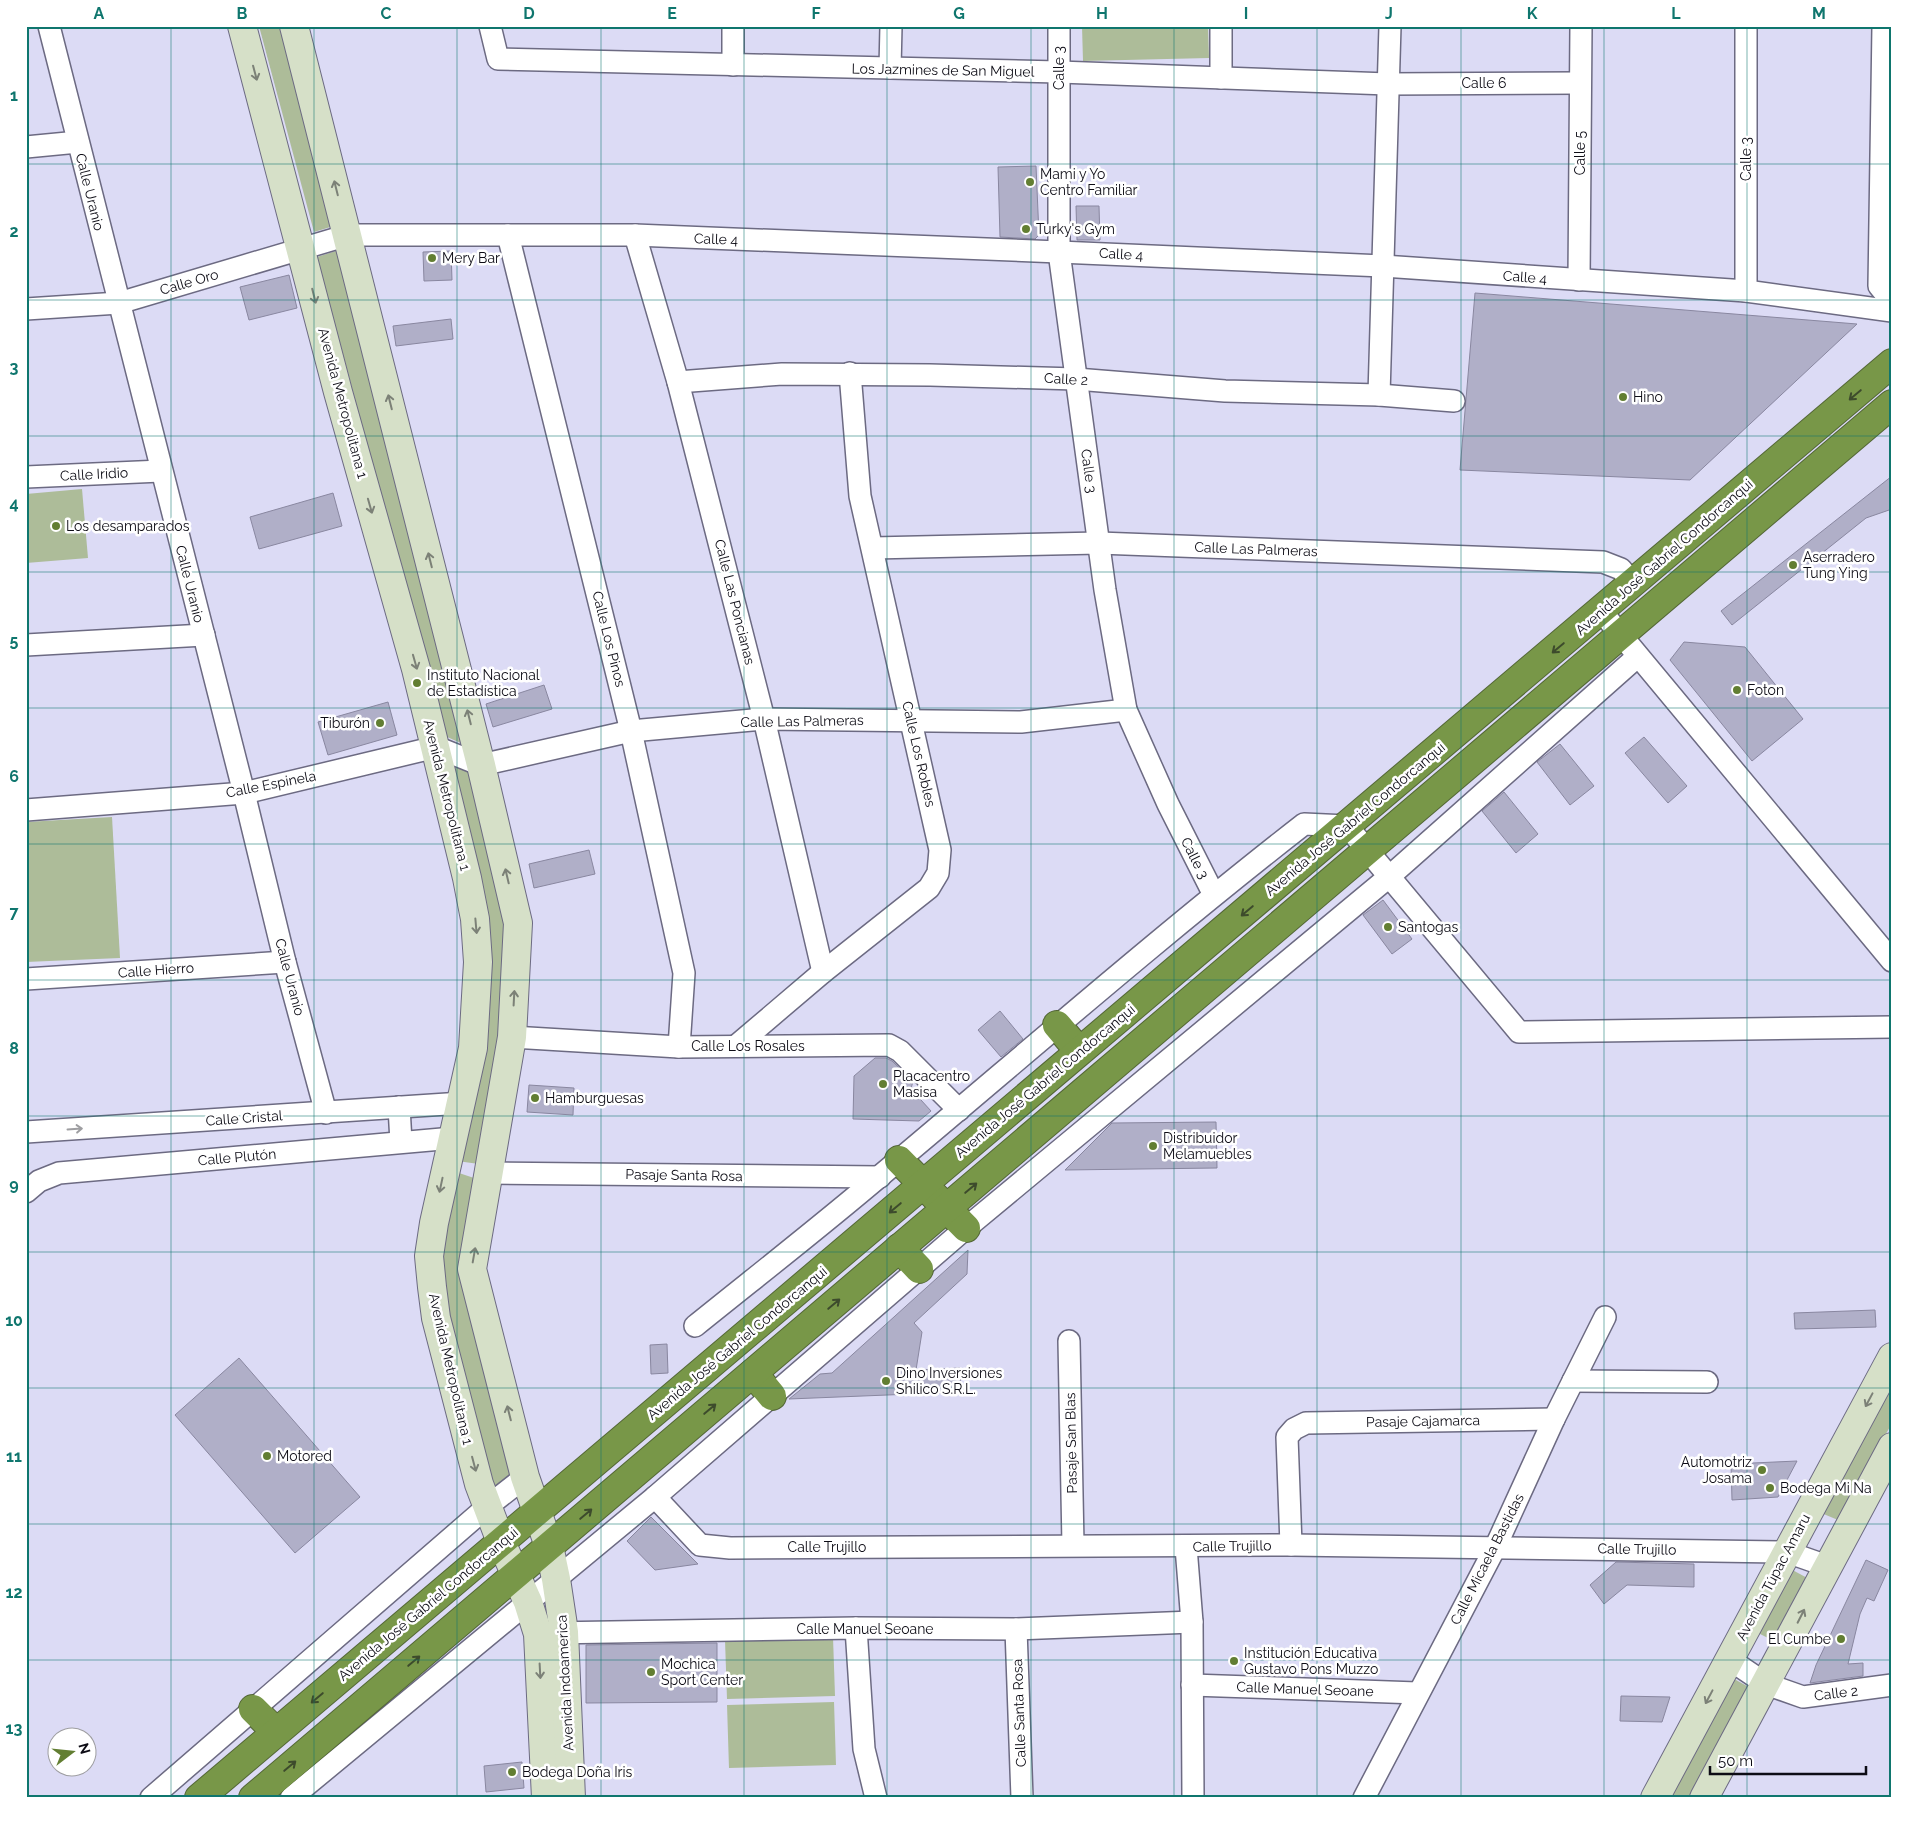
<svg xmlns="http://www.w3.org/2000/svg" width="1918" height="1824" viewBox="0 0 1918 1824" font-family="Raleway,sans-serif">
  <rect width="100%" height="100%" fill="#dcdbf5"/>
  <!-- green -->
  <g fill="#adbc99">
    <path d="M259 26H286L337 225 314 232Z"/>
    <path d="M1082 26H1208L1209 58 1083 61Z"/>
    <path d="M342 249 465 745 445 736 317 257Z"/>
    <path d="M82 489 88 558 26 563V494Z"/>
    <path d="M449 765 474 772 506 919 499 1039 479 1164 457 1161 482 1043Z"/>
    <path d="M112 817 120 958 26 962V822Z"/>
    <path d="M453 1171 477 1179 463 1267 514 1473 494 1491 448 1312 440 1257Z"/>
    <path d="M1892 1372V1423L1838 1520 1814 1510Z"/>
    <path d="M1785 1566 1811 1580 1778 1643 1752 1630Z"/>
    <path d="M833 1637 835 1696 727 1699 725 1640Z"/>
    <path d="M1727 1675 1754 1690 1695 1798H1661Z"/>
    <path d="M834 1702 836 1765 729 1768 727 1705Z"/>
  </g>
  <!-- building -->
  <g fill="#b0afc8" stroke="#8987a0">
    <path d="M1036 166 1039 235 1035 239 1000 237 998 167Z"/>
    <path d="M1076 206H1099L1100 240H1077Z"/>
    <path d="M451 251 452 280 424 281 423 252Z"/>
    <path d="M289 275 297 308 249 320 240 287Z"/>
    <path d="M1475 293 1857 324 1690 480 1460 470Z"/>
    <path d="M451 319 453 339 396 346 393 326Z"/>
    <path d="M1892 476V509L1866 518 1732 625 1721 611Z"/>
    <path d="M333 493 342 526 259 549 250 517Z"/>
    <path d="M1684 642 1745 647 1803 719 1752 761 1670 660Z"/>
    <path d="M544 685 552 709 493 727 486 704Z"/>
    <path d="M388 702 397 735 328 755 318 722Z"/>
    <path d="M1644 737 1687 786 1668 803 1625 753Z"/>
    <path d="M1560 744 1594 786 1570 805 1537 762Z"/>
    <path d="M1504 792 1538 834 1516 853 1482 811Z"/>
    <path d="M589 850 595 874 534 888 529 864Z"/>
    <path d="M1383 900 1412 939 1392 954 1363 915Z"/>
    <path d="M1000 1011 1023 1039 1001 1057 978 1030Z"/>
    <path d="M875 1058H886L892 1061 913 1081 911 1089 931 1111 919 1121 853 1119 854 1076Z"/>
    <path d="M529 1085 574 1088 573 1115 527 1112Z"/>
    <path d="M1216 1122 1217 1168 1065 1170 1112 1123Z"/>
    <path d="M968 1250 967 1274 914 1323 922 1332 916 1370 960 1368 961 1392 789 1399 820 1374 832 1373Z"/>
    <path d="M1875 1310 1876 1327 1795 1329 1794 1313Z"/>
    <path d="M667 1344 668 1373 651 1374 650 1345Z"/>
    <path d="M239 1358 360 1497 295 1553 175 1415Z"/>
    <path d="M1797 1461 1778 1497 1732 1500 1731 1464Z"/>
    <path d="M651 1517 698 1564 655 1570 627 1541Z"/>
    <path d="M1866 1560 1888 1570 1874 1601 1867 1598 1860 1614 1848 1664 1863 1663V1676L1810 1683 1816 1665Z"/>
    <path d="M1616 1562 1694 1564V1587L1627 1585 1604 1604 1590 1585Z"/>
    <path d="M717 1643V1702L586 1703V1645Z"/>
    <path d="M1621 1696 1670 1697 1662 1722 1620 1721Z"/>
    <path d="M522 1762 524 1788 486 1792 484 1766Z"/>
  </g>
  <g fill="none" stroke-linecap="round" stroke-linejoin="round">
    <!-- street casing -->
    <g stroke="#6c6a82" stroke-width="24">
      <g id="street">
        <path d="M49 26 244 793 285 962 326 1113"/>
        <path d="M490 26 498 59 1059 72 1388 84 1580 83"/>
        <path d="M733 26V65"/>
        <path d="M1059 26V252L1105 590 1126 710 1168 804 1214 895"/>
        <path d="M1746 26V291"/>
        <path d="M1883 26 1879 286 1892 302"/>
        <path d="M890 68 891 26"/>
        <path d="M1221 78V26"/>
        <path d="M26 147 78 142"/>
        <path d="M508 235 631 731 684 973 679 1047"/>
        <path d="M635 235 678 382 764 719 823 972"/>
        <path d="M1579 280 1581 26"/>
        <path d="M26 309 119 303 348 235H635L1059 252 1383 266 1746 291 1892 311"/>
        <path d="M678 382 782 374 930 375 1076 379 1225 391 1379 395 1454 401"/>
        <path d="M1379 395 1390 26"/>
        <path d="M26 477 161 471"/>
        <path d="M873 548 1099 543 1603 562 1621 569 1633 583"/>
        <path d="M1601 611 1892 961"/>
        <path d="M26 645 204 635"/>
        <path d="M26 810 244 793 436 747 481 765 631 731 764 719 1021 722 1126 710"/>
        <path d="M26 979 285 962"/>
        <path d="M512 1037 679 1047 889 1045 900 1051 959 1110"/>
        <path d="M736 1046 823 972 929 888 938 873 940 850 860 496 850 373"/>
        <path d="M399 1107 401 1142"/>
        <path d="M26 1132 462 1103"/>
        <path d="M488 1173 880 1177"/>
        <path d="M26 1192 39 1181 59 1173 453 1138"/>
        <path d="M695 1326C757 1276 820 1227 880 1176 1021 1058 1159 937 1304 824L1347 826 1519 1032 1892 1027"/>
        <path d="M1069 1341 1073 1545"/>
        <path d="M1573 1381 1707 1382"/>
        <path d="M655 1497 700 1545 730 1548 1291 1545 1787 1552 1827 1566"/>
        <path d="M1291 1545 1287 1437 1294 1429 1306 1423 1554 1419"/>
        <path d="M1186 1547 1192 1622 1193 1798"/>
        <path d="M856 1628 864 1749 876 1798"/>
        <path d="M1016 1629 1022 1798"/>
        <path d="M550 1633 856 1628 1016 1629 1192 1622"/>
        <path d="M1729 1659 1766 1684 1803 1697 1892 1685"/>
        <path d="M1192 1685 1417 1693"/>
        <path d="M151 1798 488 1506 525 1477"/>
        <path d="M291 1798 655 1497 966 1228 1390 876 1637 657"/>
        <path d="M1364 1798 1495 1548 1554 1419 1605 1317"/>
      </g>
    </g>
    <!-- secondary casing -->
    <g stroke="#6c6a82" stroke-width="30">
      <g id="secondary">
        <path d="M242 26 338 392 416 669 467 878 475 919 478 962 473 1048 434 1223 429 1256 432 1287 436 1318 479 1484 501 1542 528 1602 538 1634 546 1798"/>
        <path d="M294 26 481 765 518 923 512 1037 472 1269 525 1477 549 1546 556 1579 564 1632 571 1798"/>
        <path d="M1655 1798 1892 1357"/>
        <path d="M1704 1798 1892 1447"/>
      </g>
    </g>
    <!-- highway casing -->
    <g stroke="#536636" stroke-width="30">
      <g id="highway">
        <path d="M1057 1025 1079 1051"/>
        <path d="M899 1160 966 1228"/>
        <path d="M899 1248 919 1269"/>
        <path d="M753 1373 772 1396"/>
        <path d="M253 1709 276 1732"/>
        <path d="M199 1798 1892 363"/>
        <path d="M253 1798 1892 404"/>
      </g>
    </g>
    <!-- street -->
    <use href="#street" stroke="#fff" stroke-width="21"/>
    <!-- secondary -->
    <use href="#secondary" stroke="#d6e0c8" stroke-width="28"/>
    <!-- highway -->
    <use href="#highway" stroke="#789748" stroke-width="28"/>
  </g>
  <!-- one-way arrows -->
  <defs><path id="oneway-shaft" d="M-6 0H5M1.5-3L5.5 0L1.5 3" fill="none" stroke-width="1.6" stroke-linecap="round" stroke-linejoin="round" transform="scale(1.25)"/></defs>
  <g stroke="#7c8177">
    <use href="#oneway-shaft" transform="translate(255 73) rotate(75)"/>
    <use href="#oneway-shaft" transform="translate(336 188) rotate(-104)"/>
    <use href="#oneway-shaft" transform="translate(314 296) rotate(76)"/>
    <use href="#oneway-shaft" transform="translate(390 402) rotate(-104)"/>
    <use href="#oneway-shaft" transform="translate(370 506) rotate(74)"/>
    <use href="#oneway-shaft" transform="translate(430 560) rotate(-104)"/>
    <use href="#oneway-shaft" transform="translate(415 662) rotate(74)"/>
    <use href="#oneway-shaft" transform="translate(469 717) rotate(-104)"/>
    <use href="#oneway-shaft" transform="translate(507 876) rotate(-103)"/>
    <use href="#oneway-shaft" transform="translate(476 926) rotate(85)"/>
    <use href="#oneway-shaft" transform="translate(514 998) rotate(-87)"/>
    <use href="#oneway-shaft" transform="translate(441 1185) rotate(102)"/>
    <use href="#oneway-shaft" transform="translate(474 1255) rotate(-80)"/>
    <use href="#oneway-shaft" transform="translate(1869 1400) rotate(118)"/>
    <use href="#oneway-shaft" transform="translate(509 1413) rotate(-104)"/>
    <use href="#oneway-shaft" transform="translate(474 1464) rotate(75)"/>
    <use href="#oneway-shaft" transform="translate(1801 1616) rotate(-63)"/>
    <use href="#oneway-shaft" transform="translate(540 1671) rotate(87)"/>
    <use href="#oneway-shaft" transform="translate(1709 1697) rotate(118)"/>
  </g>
  <g stroke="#3d4b2c">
    <use href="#oneway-shaft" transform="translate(1855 395) rotate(140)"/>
    <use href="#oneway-shaft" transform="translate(1558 648) rotate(140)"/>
    <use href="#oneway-shaft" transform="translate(1247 911) rotate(140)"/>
    <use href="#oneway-shaft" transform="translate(971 1188) rotate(-40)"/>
    <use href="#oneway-shaft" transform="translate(895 1208) rotate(140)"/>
    <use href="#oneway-shaft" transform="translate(834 1304) rotate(-40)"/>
    <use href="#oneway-shaft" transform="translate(710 1409) rotate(-40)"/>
    <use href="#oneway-shaft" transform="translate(586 1514) rotate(-40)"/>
    <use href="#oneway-shaft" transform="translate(414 1661) rotate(-40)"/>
    <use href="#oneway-shaft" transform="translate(317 1698) rotate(140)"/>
    <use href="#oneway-shaft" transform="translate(290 1766) rotate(-40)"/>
  </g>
  <use stroke="#9e9ea1" href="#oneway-shaft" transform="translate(75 1129) rotate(-4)"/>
  <!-- grid -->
  <path fill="none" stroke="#0f766e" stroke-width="1" stroke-opacity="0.55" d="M171 26V1798M314 26V1798M457 26V1798M601 26V1798M744 26V1798M887 26V1798M1031 26V1798M1174 26V1798M1317 26V1798M1461 26V1798M1604 26V1798M1747 26V1798M26 164H1892M26 300H1892M26 436H1892M26 572H1892M26 708H1892M26 844H1892M26 980H1892M26 1116H1892M26 1252H1892M26 1388H1892M26 1524H1892M26 1660H1892"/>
  <!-- markers -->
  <g fill="#627e32" stroke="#fff" stroke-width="2">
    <circle cx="1030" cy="182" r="5"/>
    <circle cx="1026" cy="229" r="5"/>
    <circle cx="432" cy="258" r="5"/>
    <circle cx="1623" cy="397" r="5"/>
    <circle cx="56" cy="526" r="5"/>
    <circle cx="1793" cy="565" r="5"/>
    <circle cx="417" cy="683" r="5"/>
    <circle cx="1737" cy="690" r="5"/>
    <circle cx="380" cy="723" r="5"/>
    <circle cx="1388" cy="927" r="5"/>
    <circle cx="883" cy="1084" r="5"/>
    <circle cx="535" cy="1098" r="5"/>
    <circle cx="1153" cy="1146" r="5"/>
    <circle cx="886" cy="1381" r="5"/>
    <circle cx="267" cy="1456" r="5"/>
    <circle cx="1762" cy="1470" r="5"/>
    <circle cx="1770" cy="1488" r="5"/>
    <circle cx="1841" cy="1639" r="5"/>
    <circle cx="1234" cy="1661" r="5"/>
    <circle cx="651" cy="1672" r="5"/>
    <circle cx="512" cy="1772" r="5"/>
  </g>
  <g text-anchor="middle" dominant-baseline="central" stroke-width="5" stroke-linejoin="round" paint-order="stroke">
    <!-- street labels -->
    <g font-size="14" fill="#0d0c15" stroke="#fff">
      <text transform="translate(1059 68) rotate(-90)">Calle 3</text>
      <text transform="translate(943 70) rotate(1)">Los Jazmines de San Miguel</text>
      <text x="1484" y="83">Calle 6</text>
      <text transform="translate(1580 153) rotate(-90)">Calle 5</text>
      <text transform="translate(1746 159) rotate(-90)">Calle 3</text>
      <text transform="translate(90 192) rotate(76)">Calle Uranio</text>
      <text transform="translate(716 239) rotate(2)">Calle 4</text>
      <text transform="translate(1121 254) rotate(3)">Calle 4</text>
      <text transform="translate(1525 277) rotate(4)">Calle 4</text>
      <text transform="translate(189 282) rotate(-16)">Calle Oro</text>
      <text transform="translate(1066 379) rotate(3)">Calle 2</text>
      <text transform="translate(343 403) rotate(75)">Avenida Metropolitana 1</text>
      <text transform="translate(1089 471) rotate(82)">Calle 3</text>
      <text transform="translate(94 474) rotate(-3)">Calle Iridio</text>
      <text transform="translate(1256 549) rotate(2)">Calle Las Palmeras</text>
      <text transform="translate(1664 557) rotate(-41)">Avenida José Gabriel Condorcanqui</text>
      <text transform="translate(190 584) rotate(76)">Calle Uranio</text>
      <text transform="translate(735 602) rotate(76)">Calle Las Poncianas</text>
      <text transform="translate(609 639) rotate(76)">Calle Los Pinos</text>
      <text transform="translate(802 721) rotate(-1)">Calle Las Palmeras</text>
      <text transform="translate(919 754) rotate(77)">Calle Los Robles</text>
      <text transform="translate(271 784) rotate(-11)">Calle Espinela</text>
      <text transform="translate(447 795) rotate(76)">Avenida Metropolitana 1</text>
      <text transform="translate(1355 819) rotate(-40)">Avenida José Gabriel Condorcanqui</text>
      <text transform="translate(1195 858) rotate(63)">Calle 3</text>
      <text transform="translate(156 970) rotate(-4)">Calle Hierro</text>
      <text transform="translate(290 977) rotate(75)">Calle Uranio</text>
      <text x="748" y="1046">Calle Los Rosales</text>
      <text transform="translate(1045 1081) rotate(-40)">Avenida José Gabriel Condorcanqui</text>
      <text transform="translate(244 1118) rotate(-4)">Calle Cristal</text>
      <text transform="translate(237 1157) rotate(-5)">Calle Plutón</text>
      <text transform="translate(684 1175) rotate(1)">Pasaje Santa Rosa</text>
      <text transform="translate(737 1343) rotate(-40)">Avenida José Gabriel Condorcanqui</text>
      <text transform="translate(451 1369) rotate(77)">Avenida Metropolitana 1</text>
      <text transform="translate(1423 1421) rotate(-1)">Pasaje Cajamarca</text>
      <text transform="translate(1071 1443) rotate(-91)">Pasaje San Blas</text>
      <text transform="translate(1232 1546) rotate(-1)">Calle Trujillo</text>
      <text x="827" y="1547">Calle Trujillo</text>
      <text transform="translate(1637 1549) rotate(1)">Calle Trujillo</text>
      <text transform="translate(1487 1559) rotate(-63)">Calle Micaela Bastidas</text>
      <text transform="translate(1773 1577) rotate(-62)">Avenida Túpac Amaru</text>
      <text transform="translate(428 1604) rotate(-40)">Avenida José Gabriel Condorcanqui</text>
      <text x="865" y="1629">Calle Manuel Seoane</text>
      <text transform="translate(565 1683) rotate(-93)">Avenida Indoamerica</text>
      <text transform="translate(1305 1689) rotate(2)">Calle Manuel Seoane</text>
      <text transform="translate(1836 1693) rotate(-7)">Calle 2</text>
      <text transform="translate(1019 1713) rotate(-92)">Calle Santa Rosa</text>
    </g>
    <!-- poi labels -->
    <g font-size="14" fill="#0d0c15" stroke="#fff" text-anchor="start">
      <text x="1040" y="174">Mami y Yo<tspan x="1040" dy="16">Centro Familiar</tspan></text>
      <text x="1036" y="229">Turky's Gym</text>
      <text x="442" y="258">Mery Bar</text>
      <text x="1633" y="397">Hino</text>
      <text x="66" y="526">Los desamparados</text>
      <text x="1803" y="557">Aserradero<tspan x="1803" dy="16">Tung Ying</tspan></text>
      <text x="427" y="675">Instituto Nacional<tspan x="427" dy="16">de Estadística</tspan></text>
      <text x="1747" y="690">Foton</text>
      <text x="370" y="723" text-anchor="end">Tiburón</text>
      <text x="1398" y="927">Santogas</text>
      <text x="893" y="1076">Placacentro<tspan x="893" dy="16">Masisa</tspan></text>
      <text x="545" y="1098">Hamburguesas</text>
      <text x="1163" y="1138">Distribuidor<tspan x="1163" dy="16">Melamuebles</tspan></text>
      <text x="896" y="1373">Dino Inversiones<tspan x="896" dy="16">Shilico S.R.L.</tspan></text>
      <text x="277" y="1456">Motored</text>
      <text x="1752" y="1462" text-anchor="end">Automotriz<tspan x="1752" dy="16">Josama</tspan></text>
      <text x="1780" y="1488">Bodega Mi Na</text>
      <text x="1831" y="1639" text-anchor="end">El Cumbe</text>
      <text x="1244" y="1653">Institución Educativa<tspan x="1244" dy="16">Gustavo Pons Muzzo</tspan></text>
      <text x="661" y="1664">Mochica<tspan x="661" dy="16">Sport Center</tspan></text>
      <text x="522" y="1772">Bodega Doña Iris</text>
    </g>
  </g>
  <!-- border -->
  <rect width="1918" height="1824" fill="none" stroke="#ffffff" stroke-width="55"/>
  <!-- north arrow -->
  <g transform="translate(72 1752) rotate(74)"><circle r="24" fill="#ffffff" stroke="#9e9ea1"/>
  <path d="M0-4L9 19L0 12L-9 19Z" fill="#627e32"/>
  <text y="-8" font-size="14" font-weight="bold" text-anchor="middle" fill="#0d0c15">N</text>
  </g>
  <!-- scale -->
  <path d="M1710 1766v8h156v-8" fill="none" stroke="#0d0c15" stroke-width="2.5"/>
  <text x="1718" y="1766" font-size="15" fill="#0d0c15" stroke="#ffffff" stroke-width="4" paint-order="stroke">50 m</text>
  <rect x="28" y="28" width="1862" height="1768" fill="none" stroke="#0f766e" stroke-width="2"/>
  <g font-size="16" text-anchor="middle" font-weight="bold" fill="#0f766e">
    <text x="99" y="19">A</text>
    <text x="242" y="19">B</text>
    <text x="386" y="19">C</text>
    <text x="529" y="19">D</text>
    <text x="672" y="19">E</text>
    <text x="816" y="19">F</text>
    <text x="959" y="19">G</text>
    <text x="1102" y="19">H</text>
    <text x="1246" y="19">I</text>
    <text x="1389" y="19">J</text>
    <text x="1532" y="19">K</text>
    <text x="1676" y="19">L</text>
    <text x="1819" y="19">M</text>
    <text x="14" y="101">1</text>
    <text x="14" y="237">2</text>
    <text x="14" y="373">3</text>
    <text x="14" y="509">4</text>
    <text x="14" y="646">5</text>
    <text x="14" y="782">6</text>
    <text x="14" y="918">7</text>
    <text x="14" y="1054">8</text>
    <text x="14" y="1190">9</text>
    <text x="14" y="1326">10</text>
    <text x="14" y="1462">11</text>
    <text x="14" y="1598">12</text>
    <text x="14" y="1734">13</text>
  </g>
</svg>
